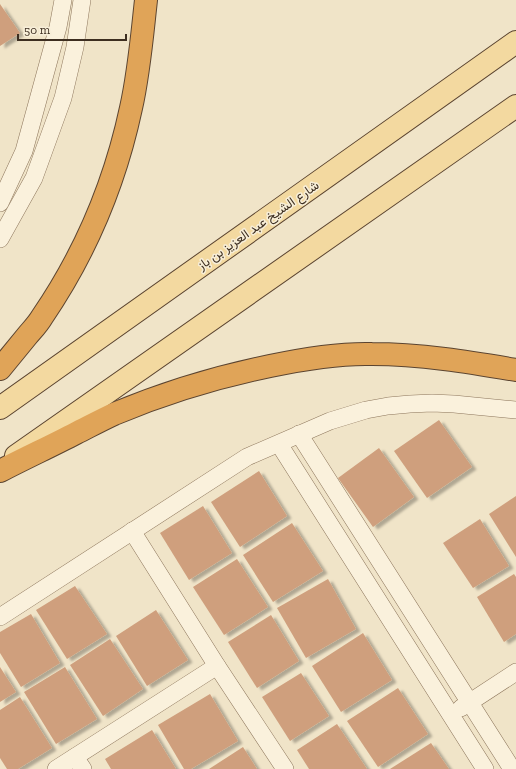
<svg xmlns="http://www.w3.org/2000/svg" width="516" height="769" viewBox="0 0 516 769" font-family="'Zilla Slab',Vazirmatn,serif">
  <defs>
    <filter id="shadow"><feDropShadow dx="4.5" dy="2.5" stdDeviation="1" flood-color="#0004"/></filter>
  </defs>
  <rect width="100%" height="100%" fill="#f0e4c8"/>
  <!-- building -->
  <g fill="#cf9f7d" filter="url(#shadow)">
    <path d="M0 4 20 33 0 46Z"/>
    <path d="M439 420 472 467 427 498 394 451Z"/>
    <path d="M379 448 414 497 373 527 338 478Z"/>
    <path d="M259 471 287 516 240 547 211 502Z"/>
    <path d="M516 496V557L489 514Z"/>
    <path d="M203 506 232 553 189 580 160 533Z"/>
    <path d="M480 519 509 566 473 588 443 543Z"/>
    <path d="M292 523 323 571 273 602 243 555Z"/>
    <path d="M237 559 268 607 224 635 193 587Z"/>
    <path d="M514 574 516 577V634L504 642 477 597Z"/>
    <path d="M328 579 356 629 306 658 277 608Z"/>
    <path d="M75 586 107 634 67 659 36 610Z"/>
    <path d="M156 610 188 660 147 686 116 636Z"/>
    <path d="M31 614 60 663 21 687 0 653V632Z"/>
    <path d="M271 615 299 661 257 688 228 642Z"/>
    <path d="M363 633 392 680 341 712 312 666Z"/>
    <path d="M110 639 143 689 103 716 70 665Z"/>
    <path d="M0 667 16 692 0 702Z"/>
    <path d="M65 667 97 719 56 744 24 692Z"/>
    <path d="M301 673 329 716 290 741 262 697Z"/>
    <path d="M398 688 428 734 378 767 347 721Z"/>
    <path d="M210 694 238 741 191 769H184L158 725Z"/>
    <path d="M20 697 52 748 18 769H7L0 758V710Z"/>
    <path d="M337 724 367 769H309L297 750Z"/>
    <path d="M152 730 176 769H111L105 759Z"/>
    <path d="M431 743 449 769H390Z"/>
    <path d="M243 747 257 769H209Z"/>
  </g>
  <g fill="none" stroke-linecap="round" stroke-linejoin="round">
    <!-- minor casing -->
    <g stroke="#8d765c" stroke-width="18">
      <g id="minor">
        <path d="M0 203 24 151 58 27 63 0"/>
        <path d="M0 239 34 178 63 98 75 47 82 0"/>
        <path d="M299 434 512 769"/>
        <path d="M279 444 485 769"/>
        <path d="M132 531 217 666 285 769"/>
        <path d="M0 617 247 457 330 421 366 410 388 406 410 404 432 403 454 404 516 410"/>
        <path d="M461 708 516 672"/>
        <path d="M75 757 83 769"/>
        <path d="M56 769 217 666"/>
      </g>
    </g>
    <!-- major casing -->
    <g stroke="#5b4430" stroke-width="24">
      <g id="major">
        <path d="M0 408 516 42"/>
        <path d="M16 456 516 106"/>
      </g>
    </g>
    <!-- highway casing -->
    <g stroke="#5b4430" stroke-width="24">
      <g id="highway">
        <path d="M0 369C9 358 18 347 27 336 32 330 38 324 42 317 85 254 115 183 131 108 139 73 142 36 146 0"/>
        <path d="M0 471C25 458 51 446 76 433 88 427 101 420 114 414 164 393 216 377 270 366 303 359 337 353 372 354 420 354 469 362 516 370"/>
      </g>
    </g>
    <!-- minor -->
    <use href="#minor" stroke="#faf1dc" stroke-width="17"/>
    <!-- major -->
    <use href="#major" stroke="#f3d9a0" stroke-width="22"/>
    <!-- highway -->
    <use href="#highway" stroke="#e0a458" stroke-width="22"/>
  </g>
  <g text-anchor="middle" dominant-baseline="central" stroke-width="3" stroke-linejoin="round" paint-order="stroke">
    <!-- street labels -->
    <g font-size="13" fill="#3d2e20" stroke="#f7eed8">
      <text transform="translate(258 225) rotate(-35)">شارع الشيخ عبد العزيز بن باز</text>
    </g>
  </g>
  <!-- scale -->
  <path d="M18 34v6h108v-6" fill="none" stroke="#3d2e20" stroke-width="2"/>
  <text x="24" y="34" font-size="12" fill="#3d2e20" stroke="#f7eed8" stroke-width="3" paint-order="stroke">50 m</text>
</svg>
